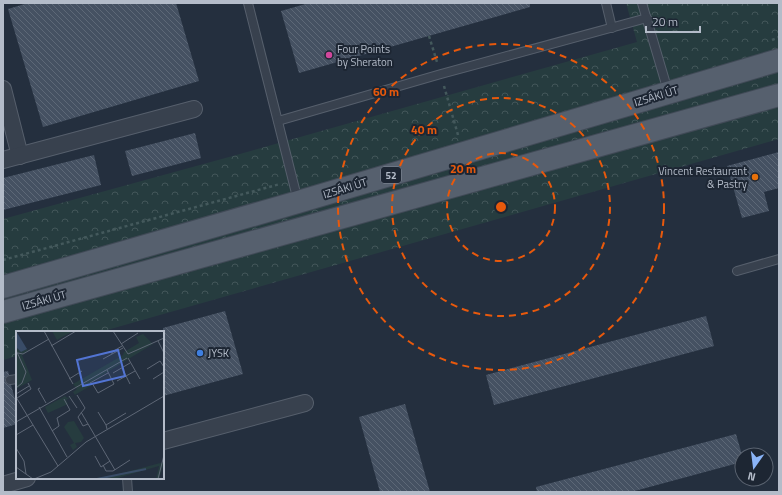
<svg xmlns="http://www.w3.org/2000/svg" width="782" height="495" viewBox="0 0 782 495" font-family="'Titillium Web',sans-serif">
  <defs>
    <pattern id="park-crowns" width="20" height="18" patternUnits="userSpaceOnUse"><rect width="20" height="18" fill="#263c3f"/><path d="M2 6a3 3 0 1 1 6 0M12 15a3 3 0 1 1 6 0" fill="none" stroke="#435659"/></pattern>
    <pattern id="building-back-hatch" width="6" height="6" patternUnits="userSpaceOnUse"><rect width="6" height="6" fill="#455162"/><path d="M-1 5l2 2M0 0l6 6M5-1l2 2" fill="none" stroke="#5d6877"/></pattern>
  </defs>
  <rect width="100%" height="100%" fill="#242f3e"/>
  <!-- park -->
  <path fill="url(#park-crowns)" d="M626 3H779V139L100 332H17V356L3 360V219L229 157 637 42Z"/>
  <!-- building -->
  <g fill="url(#building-back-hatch)">
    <path d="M28 3H176L199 81 43 127 8 9Z"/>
    <path d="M309 3H530V7L299 73 281 11Z"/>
    <path d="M195 133 201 158 132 176 125 151Z"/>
    <path d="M779 152V188L764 192 769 211 742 218 727 166Z"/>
    <path d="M94 155 101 185 3 210V178Z"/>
    <path d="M225 311 243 374 163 396V328Z"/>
    <path d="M706 316 714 346 494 405 486 375Z"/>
    <path d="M8 371 9 375 5 378V381L8 385H11L17 406V424L3 428V372Z"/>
    <path d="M405 404 430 492H380L359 417Z"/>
    <path d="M736 434 742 455V462L631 492H537L536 487Z"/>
  </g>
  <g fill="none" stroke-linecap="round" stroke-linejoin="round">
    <!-- lane casing -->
    <g stroke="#565f6c" stroke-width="10">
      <g id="lane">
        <path d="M248 3 298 201"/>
        <path d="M606 3 612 28"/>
        <path d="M642 3 668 91"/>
        <path d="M278 121 441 74 647 18"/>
        <path d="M737 271 779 259"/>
        <path d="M10 380 17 379"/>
        <path d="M127 478 128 492"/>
      </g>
    </g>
    <!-- street casing -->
    <g stroke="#565f6c" stroke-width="18">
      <g id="street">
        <path d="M3 89 20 156"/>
        <path d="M3 160 194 109"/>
        <path d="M163 441 305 403"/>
        <path d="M3 485 27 478"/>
      </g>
    </g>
    <!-- primary casing -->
    <g stroke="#414a57" stroke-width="24">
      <g id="primary">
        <path d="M3 287 298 202 779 60"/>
        <path d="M3 312 779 95"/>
      </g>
    </g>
    <!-- path -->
    <g stroke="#44595c" stroke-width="2.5" stroke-dasharray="3 3" stroke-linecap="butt">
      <path d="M429 36 437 62"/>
      <path d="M772 40 779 37"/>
      <path d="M444 86 458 135"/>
      <path d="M3 260 280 184"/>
    </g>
    <!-- lane -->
    <use href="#lane" stroke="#38414e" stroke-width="8"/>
    <!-- street -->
    <use href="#street" stroke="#38414e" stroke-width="16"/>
    <!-- primary -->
    <use href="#primary" stroke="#56606e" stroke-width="22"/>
  </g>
  <!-- distance rings -->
  <g fill="none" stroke="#e8590c" stroke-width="2" stroke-dasharray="7 5">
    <circle cx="501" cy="207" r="54"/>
    <circle cx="501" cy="207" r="109"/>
    <circle cx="501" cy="207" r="163"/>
  </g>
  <!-- markers -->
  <circle fill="#d1479c" stroke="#1d2633" stroke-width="1.5" cx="329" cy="55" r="4"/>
  <circle fill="#e8710a" stroke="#1d2633" stroke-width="1.5" cx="755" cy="177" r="4"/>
  <circle fill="#3f7fe0" stroke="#1d2633" stroke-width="1.5" cx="200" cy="353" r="4"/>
  <g text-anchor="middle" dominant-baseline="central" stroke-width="4" stroke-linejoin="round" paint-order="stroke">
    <!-- shield labels -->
    <rect fill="#1d2633" stroke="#878f9c" stroke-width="1" x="381" y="167" width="20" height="16" rx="3"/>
    <g font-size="10" font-weight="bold" fill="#b4bcc9">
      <text x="391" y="175">52</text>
    </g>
    <!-- poi labels -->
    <g font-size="11" fill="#b4bcc9" stroke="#1d2633" text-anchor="start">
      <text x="337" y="49">Four Points<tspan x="337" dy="13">by Sheraton</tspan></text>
      <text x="747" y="171" text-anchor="end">Vincent Restaurant<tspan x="747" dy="13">&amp; Pastry</tspan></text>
      <text x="208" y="353">JYSK</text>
    </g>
    <!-- street labels -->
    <g font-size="11" fill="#b4bcc9" stroke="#1d2633">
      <text transform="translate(656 96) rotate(-17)">IZSÁKI ÚT</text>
      <text transform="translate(345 188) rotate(-17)">IZSÁKI ÚT</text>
      <text transform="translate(44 300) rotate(-16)">IZSÁKI ÚT</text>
    </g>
  </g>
  <!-- overview -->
  <g transform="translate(16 331)">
    <rect width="148" height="148" fill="#242f3e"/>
    <path d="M36 0H57L41 9ZM0 16 5 21 11 18 12 20 6 24 16 49 0 58 3 25 0 26ZM58 90 68 107 65 111 59 112 61 116 57 119 54 114 58 112 48 96 52 91ZM148 131 143 148H140L143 135 98 148H73L95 145Z" fill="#263c3f"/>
    <path d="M3 25 9 43 0 55V26Z" fill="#263c3f"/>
    <path d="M127 3 137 13 75 51 76 54 50 69 52 73 32 82 29 76 49 65 51 67 59 64 57 61 61 58 57 53 107 24 108 21 123 12 120 6Z" fill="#263c3f"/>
    <path d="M0 0 11 18 5 21 0 16Z" fill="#394c67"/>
    <path fill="none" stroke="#394c67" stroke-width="2" d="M81 148 130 138"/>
    <path fill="none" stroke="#5e6776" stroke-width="1" d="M28 0 57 53M97 0 112 23M142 10 148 22M105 13 122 2M35 15 60 0M0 19 10 41 6 52 0 57M2 22 7 23 33 8M96 23V21L106 15M112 23 148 7M112 27 124 48M87 28 107 17M106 37 114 53M131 38 144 30 148 36M97 42 114 32M53 48 66 40M137 48 148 41M101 50 119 40M74 52 92 42M76 52 82 62 98 53 91 39M24 57 22 58 30 72M0 63 13 55M61 64 69 77 62 86 67 95 72 93M53 65 61 77M0 66 42 135M1 67 15 58 12 52M23 76 51 126M65 81 99 139M82 81 90 94M0 91 111 27M91 98 90 94 110 82M36 100 43 95 41 87 54 79 48 68M0 104 17 94M0 117 8 130 10 143M79 125 85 136 94 130M87 134 90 140H97L114 129M0 136 17 148M18 148 35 141 70 111 148 65M142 148 148 124"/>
    <path fill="#5274d3" fill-opacity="0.15" stroke="#5274d3" stroke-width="2" d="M102 19 109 45 67 55 61 29Z"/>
    <rect width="148" height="148" fill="none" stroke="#b4bcc9" stroke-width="2"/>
  </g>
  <circle cx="501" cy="207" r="6" fill="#e8590c" stroke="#1d2633" stroke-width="2"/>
  <g font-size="12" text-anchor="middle" font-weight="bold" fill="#e8590c" stroke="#1d2633" stroke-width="4" stroke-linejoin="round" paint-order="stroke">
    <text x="386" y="96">60 m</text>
    <text x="424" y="134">40 m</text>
    <text x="463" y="173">20 m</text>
  </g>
  <!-- border -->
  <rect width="782" height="495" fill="none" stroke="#b4bcc9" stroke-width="8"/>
  <!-- north arrow -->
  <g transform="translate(754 467) rotate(194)"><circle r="19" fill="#1d2633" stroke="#59626f"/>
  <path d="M0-3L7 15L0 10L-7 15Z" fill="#8ab4f8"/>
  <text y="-6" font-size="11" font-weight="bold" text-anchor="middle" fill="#b4bcc9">N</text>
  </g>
  <!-- scale -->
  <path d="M646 26v6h54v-6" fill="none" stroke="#b4bcc9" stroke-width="2"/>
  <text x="652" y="26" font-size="12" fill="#b4bcc9" stroke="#1d2633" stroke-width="3" paint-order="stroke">20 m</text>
</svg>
